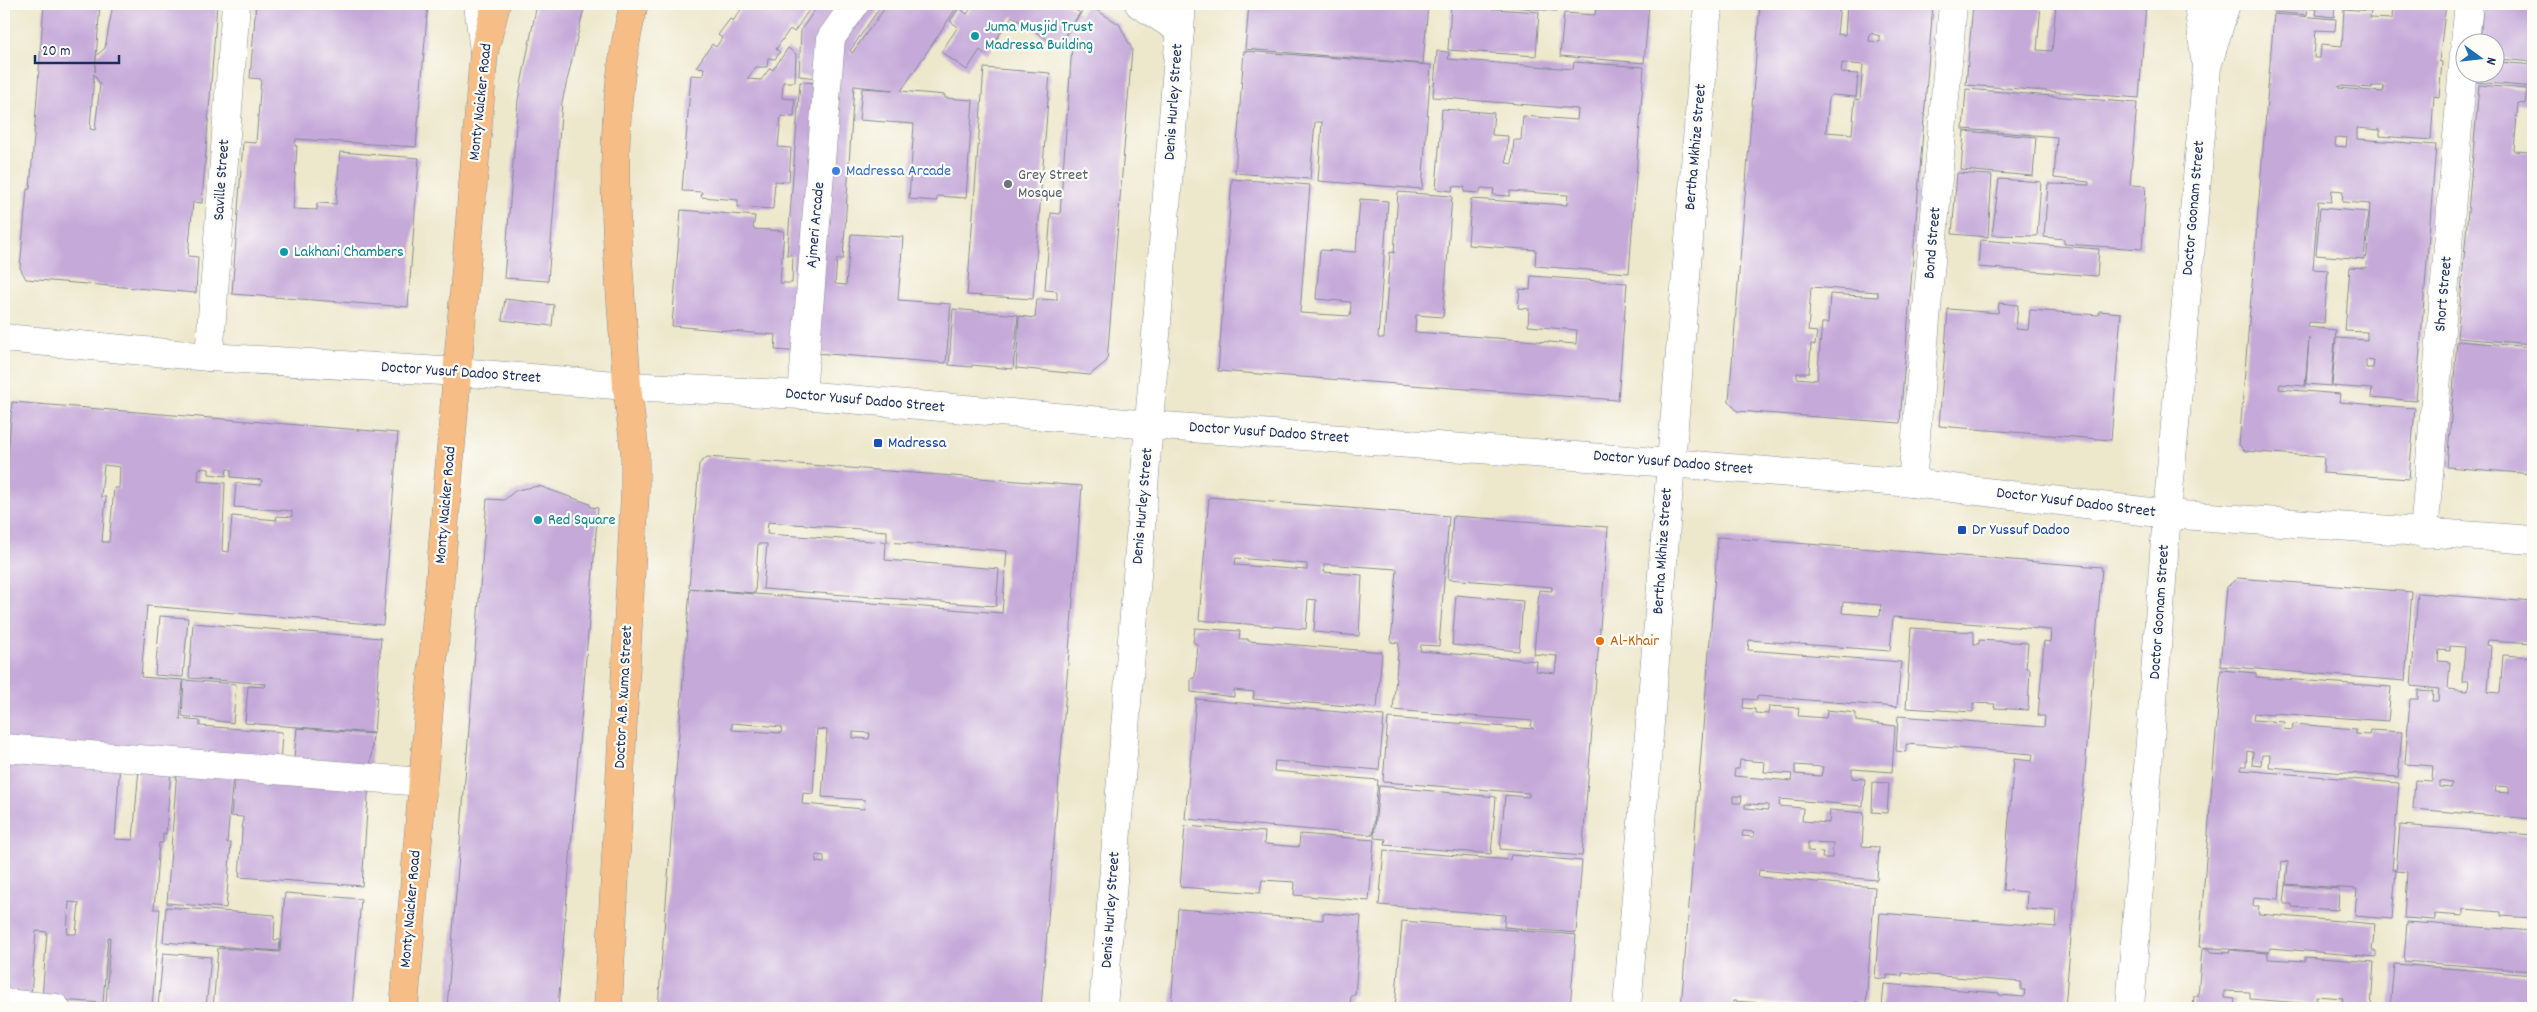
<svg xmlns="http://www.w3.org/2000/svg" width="2537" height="1012" viewBox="0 0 2537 1012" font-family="Dekko,sans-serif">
  <rect width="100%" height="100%" fill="#fdfcf7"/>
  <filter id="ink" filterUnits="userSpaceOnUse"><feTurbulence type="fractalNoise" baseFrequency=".02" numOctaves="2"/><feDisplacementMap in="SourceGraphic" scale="10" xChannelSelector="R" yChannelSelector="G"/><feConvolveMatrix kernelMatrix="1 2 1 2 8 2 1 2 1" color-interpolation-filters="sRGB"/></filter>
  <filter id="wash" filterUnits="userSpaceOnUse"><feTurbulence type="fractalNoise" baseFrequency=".0096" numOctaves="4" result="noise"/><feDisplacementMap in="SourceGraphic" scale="20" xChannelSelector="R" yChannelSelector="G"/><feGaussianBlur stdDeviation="1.12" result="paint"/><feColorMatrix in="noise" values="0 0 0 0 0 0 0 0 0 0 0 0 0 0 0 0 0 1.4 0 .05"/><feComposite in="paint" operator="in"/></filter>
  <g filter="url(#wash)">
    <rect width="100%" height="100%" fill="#ede7cb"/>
    <g id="blocks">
      <!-- building -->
      <g fill="#c5a9d9" fill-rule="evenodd">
        <path d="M44 4H100L95 72 96 56 105 48 113 4H217L202 203 193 202 188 256 198 257 196 293 26 279 20 268 27 189H30ZM94 74 100 84 95 130 90 129Z"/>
        <path d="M256 4H428L416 147 296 139 295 146H297L293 209 317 210V203L336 204 340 152 419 158 408 307 232 294 243 142 256 143 261 79 250 78Z"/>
        <path d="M537 4H585L562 102 548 281 504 278 518 100Z"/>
        <path d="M745 4H813L794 32 790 29 776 49 780 52 775 59 768 58 767 67H756L747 79 761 80 770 68 773 70 788 48 796 54 795 82H783L782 98 795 99 794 117 781 116 778 147 791 148 789 182 775 181 773 209 738 207V200L701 197 702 192 682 191 691 75 703 76 704 68 696 67 712 44 716 47 722 38 718 35 730 19 733 21Z"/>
        <path d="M819 4H846L819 78 799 76 801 30Z"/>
        <path d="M857 4H882L850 51 852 53 888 4H959L901 91 945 95V98L973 100 966 198 937 196V201L909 199 914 124 859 120 862 88 893 90 854 86 843 259H837L835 284 846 285 851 234 903 237 898 300 951 304 946 363 775 350 776 335 672 326 681 210 755 216 753 229 784 231 780 283H792L793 255H787L800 82 819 83 829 78Z"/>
        <path d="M974 4H1067L1080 13 1057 46 1012 16 986 55 980 50 967 70 941 52 958 27 950 21 959 8 967 14Z"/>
        <path d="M1087 4 1119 24 1132 49 1107 361 1090 375 1016 368 1019 316 1035 318 1037 299 1057 300V291L1045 290 1051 213 1060 214 1072 46 1063 40Z"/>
        <path d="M1249 4H1428L1423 64 1245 49Z"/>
        <path d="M1476 4H1558L1557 11Z"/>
        <path d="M1590 4H1649L1644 63 1560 56 1564 13 1595 15 1596 6Z"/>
        <path d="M1760 4H1840L1837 34 1845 35 1847 4H1933L1900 423 1737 411 1729 401ZM1870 33 1880 36V42L1869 41ZM1842 63 1863 65 1860 100 1855 99 1852 134 1826 132 1829 97 1832 95 1856 97 1858 74 1841 73ZM1811 287 1878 292V297L1830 294 1828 323H1822L1817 380 1797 378V373H1809L1811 344 1815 345 1817 332 1808 331Z"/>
        <path d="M1973 4H2041L2037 50 2052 51 2056 4H2146L2139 98 1966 85Z"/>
        <path d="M2274 4H2335L2334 17 2316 15 2317 8 2308 7 2307 15 2273 12Z"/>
        <path d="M2393 4H2446L2439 61 2442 62 2439 97 2434 96 2431 140 2380 136V130L2357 128V139L2436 145 2416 401 2371 397 2372 389 2332 386 2336 338 2367 340V332L2345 331 2350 267 2366 268 2370 204 2342 202 2343 191 2332 190 2331 202 2318 201 2313 269 2328 270 2324 323 2308 322 2307 327 2336 330 2331 386 2306 384 2309 338 2305 386 2280 384 2279 389 2340 394 2339 402 2415 408 2409 479 2323 473 2324 457 2245 451 2239 445 2274 14 2336 19 2335 31 2316 30 2314 58H2320L2321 44 2342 46 2344 9 2371 11 2370 18 2392 19ZM2339 86 2372 88V86H2384L2383 92 2338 88ZM2336 137 2347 138 2346 147 2335 146ZM2366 360 2374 361 2373 368H2366Z"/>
        <path d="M2483 4H2533V62L2500 59V62L2533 65V87L2476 82 2477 72H2494V42H2480Z"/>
        <path d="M1451 6 1539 12 1536 56 1448 50Z"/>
        <path d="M1244 51 1431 65 1422 189 1318 181 1322 122H1315L1310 179 1235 173Z"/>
        <path d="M1437 51 1449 52 1448 59 1573 69 1574 62 1644 67 1629 273 1535 266 1536 250 1468 245 1471 199 1567 205 1568 195 1510 191V196L1493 195 1494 189 1481 188 1480 193 1464 192 1465 187 1453 186 1452 191 1436 189 1442 109 1494 113 1492 135 1508 136 1506 163 1512 164 1514 140H1521L1523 116 1577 120 1578 109 1433 97Z"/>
        <path d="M984 68 1050 73 1033 299 967 295Z"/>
        <path d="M2479 85 2527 89 2525 104 2518 103 2514 151 2533 152V344L2457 338Z"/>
        <path d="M1966 89 2137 103 2130 185 2146 186 2142 249 2064 244V239L2044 237 2048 184 2089 185V182L2054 178 2057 137 1963 129Z"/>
        <path d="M1964 131 2036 137 2033 176 1961 170Z"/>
        <path d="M1957 173 1992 175 1988 237 1952 234Z"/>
        <path d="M1232 179 1310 185 1300 313 1350 316 1351 302 1316 299 1320 250 1356 252 1360 199 1388 201 1378 338H1384L1390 252 1394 253 1398 192 1452 196 1443 317 1416 315 1415 332 1576 344 1577 330 1528 326 1529 309 1518 308 1520 289 1530 290 1531 276 1627 283 1618 400 1218 371Z"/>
        <path d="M1999 179 2041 182 2037 236 1992 235Z"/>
        <path d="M2320 208 2368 212 2364 259 2316 255Z"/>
        <path d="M1980 240 2099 249 2097 276 1978 267Z"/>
        <path d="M505 299 554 305 552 326 502 320Z"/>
        <path d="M1999 303 2018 305 2016 329 2028 330 2030 310 2099 315V311L2121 313 2111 440 1939 426 1948 309 1998 313Z"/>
        <path d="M953 309 1018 315 1013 369 972 365V367L949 365Z"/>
        <path d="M2457 341 2533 347V474L2447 467Z"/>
        <path d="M12 402 398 433 383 625 147 606 141 677 183 680 180 719 200 721V726L282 732 280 766 4 740V512ZM104 465 120 467 119 488H114L109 542H102L106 497H101ZM199 468 209 469V474L226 476 227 469H231V477L262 480 261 485 236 483 234 507 292 511V517L276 516 277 520 232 516 229 552 222 551 225 483 198 481Z"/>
        <path d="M707 457 1082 486 1041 1008H658L690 589 1002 613 1007 551 887 542V531L768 522 767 534 886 542 885 560 999 569 996 606 763 589 767 544H758L755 593 689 588 699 464ZM732 723 782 727 781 733 732 730ZM817 729 827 730 822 797 865 800 864 809 802 804 803 793 813 794ZM853 732 870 733 869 739 853 738ZM816 855 824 856V863L816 862Z"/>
        <path d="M539 486 590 504V507L598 508 558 1008H447L487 499 504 500 516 490Z"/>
        <path d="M1209 497 1449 516 1439 646 1421 645 1420 651 1537 661 1536 671 1555 673 1557 656 1534 654 1539 590 1552 591V587L1448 579 1453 516 1608 527 1582 856 1500 849 1505 795 1529 797V793L1383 782 1388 718 1534 729 1531 727 1532 721 1393 710 1399 643 1391 642 1397 569 1324 564V572L1362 575 1359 636 1314 632 1316 600 1308 599 1306 629 1199 620ZM1236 558 1307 564V570L1235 565Z"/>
        <path d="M1718 537 2102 567 2065 1008H1882L1884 984 1999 993V995L2024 997 2025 990H2021V982L1902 973V976L1887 975V979L1875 978 1880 913 2056 927 2057 911 2026 909 2027 892 2003 890 2014 759 2032 761 2033 754 1906 744V752L1896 751 1898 716 2044 727 2045 716H2038L2044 641 2050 642 2051 630 1893 617 1890 651 1749 640 1748 650 1901 662 1897 707 1757 696V700L1744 699 1743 708 1755 709V713L1768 714 1769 706 1799 708 1798 716 1826 718 1827 710 1856 713V721L1895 726 1892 772 1852 769V778L1865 779 1863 806 1780 799 1779 806 1803 808 1802 821 1829 823 1830 810 1864 813 1862 846 1879 847 1877 880 1759 870 1758 877 1875 887 1866 1003 1855 1002V1008H1832L1733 1001V1008H1681ZM1843 602 1881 605 1880 616 1842 613ZM1740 760 1765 762 1764 772 1792 774 1791 781 1734 776 1735 769H1739ZM1795 765 1823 767 1821 776 1795 774ZM1733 796H1742L1741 803H1733ZM1745 804 1768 805V810L1745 808ZM1743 831 1754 832V837L1742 836ZM1808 842 1833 843 1832 858H1822L1823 852 1808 851Z"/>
        <path d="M2237 578 2412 592 2405 681 2220 666 2227 587Z"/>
        <path d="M2418 593 2533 602V643L2488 640 2487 645 2491 646 2488 692 2500 693 2503 655 2533 657V819L2413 809 2415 780 2432 781 2433 766 2405 764 2410 699H2418V690L2433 691 2432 701H2438L2439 689 2411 686ZM2450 646 2465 647 2462 681H2469L2468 691 2448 689 2450 662 2438 661 2439 650 2450 651ZM2439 781 2452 783 2451 788 2439 787ZM2496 786 2509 787V793L2495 792Z"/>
        <path d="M1456 595 1523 601 1519 651 1452 645Z"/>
        <path d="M160 616 188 618 183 677 155 675Z"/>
        <path d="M193 623 381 638 374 733 245 723 248 686 265 687 266 684 189 678Z"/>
        <path d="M1195 628 1240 631 1239 639H1248V641L1382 652 1377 708 1253 699 1254 692 1234 690V697L1191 692V679L1195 677 1198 645 1193 642Z"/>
        <path d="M1911 628 1974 632V644H1979V640L2028 643 2026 668 2030 669 2028 710 1994 708 1995 704 1973 703V712L1906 708Z"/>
        <path d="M2221 670 2256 673V677L2391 687 2388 721 2274 713 2273 715 2254 713 2253 720 2284 722 2283 729 2292 730 2293 724 2356 729V734L2369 735 2370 730 2402 732 2398 777 2269 767 2270 755H2262L2261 766 2252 765 2253 752 2247 751 2246 766H2241V770L2399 783 2392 870H2396L2392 919 2355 916 2357 889 2286 884 2288 862 2282 861 2279 899 2254 897 2253 906H2259L2258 914 2375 924 2372 951H2376V957L2270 948 2269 952 2199 947Z"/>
        <path d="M184 680 236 684 233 723 182 716Z"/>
        <path d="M1196 699 1384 716 1379 770 1275 761 1274 771 1378 780 1373 835 1185 819Z"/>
        <path d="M297 728 373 734 370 773 293 767Z"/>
        <path d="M4 753 120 762 115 839 133 840 139 767 171 769 166 834 163 833V843H159L154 909H160L152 1007 106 1004 110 937H108L103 1003 42 999 47 932 36 931 31 995 4 993ZM69 902 79 903 76 934H67Z"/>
        <path d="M177 769 233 774 227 843H231L226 908 167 903Z"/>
        <path d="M235 772 369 781 362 886 239 877 243 817 231 816Z"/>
        <path d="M1873 782 1889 783 1887 813 1872 812Z"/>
        <path d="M1379 786 1496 797 1491 854 1385 845 1386 839 1374 838Z"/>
        <path d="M2400 825 2533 835V918L2501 916V912L2463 909V916L2435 914V920L2404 918 2407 872 2396 871Z"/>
        <path d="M1185 826 1265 832 1264 844 1299 847 1300 834 1374 840 1369 901 1294 895 1295 882 1262 880 1260 893 1180 887Z"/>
        <path d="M1384 850 1510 860 1511 855 1582 861 1576 933 1504 927 1505 915 1379 905Z"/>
        <path d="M2286 885 2339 889 2338 910 2292 907V904H2284Z"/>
        <path d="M285 893 361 899 352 1008H213L218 948 280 952Z"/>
        <path d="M166 907 275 915 274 940H280L279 951 163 942Z"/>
        <path d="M1178 909 1323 920V913L1361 916 1355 995H1351L1350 1008H1171Z"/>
        <path d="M1402 921 1576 935 1570 1008H1395Z"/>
        <path d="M2407 922 2533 931V971L2404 961Z"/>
        <path d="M2202 949H2210V952L2229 953 2230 950 2268 953V959L2305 961V957L2374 962 2371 1008 2342 1006 2343 998 2316 996V1004L2301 1003 2250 999V992L2224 991V998L2235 999 2234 1008H2193L2194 996H2198Z"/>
        <path d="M163 953 211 957 206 1008H158Z"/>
        <path d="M2394 964 2533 975V1008H2390Z"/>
      </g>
    </g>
  </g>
  <g filter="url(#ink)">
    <use href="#blocks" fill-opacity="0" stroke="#848b94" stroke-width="1"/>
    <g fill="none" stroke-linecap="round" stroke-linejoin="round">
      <!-- minor casing -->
      <g stroke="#848b94" stroke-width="29">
        <g id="minor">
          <path d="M478 4 484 51"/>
          <path d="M1139 4 1180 30"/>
          <path d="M2198 4 2205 58"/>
          <path d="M2465 42 2469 4"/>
          <path d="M4 338 209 357 458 372 627 386 802 395 1150 425 1670 463 1912 483 2167 514 2533 540"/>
          <path d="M209 357 236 4"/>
          <path d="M802 395 831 38 855 4"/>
          <path d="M1912 483 1953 4"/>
          <path d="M2424 534 2464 54"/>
          <path d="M4 748 422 782"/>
          <path d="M4 1003 56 1008"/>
          <path d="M1103 1008 1182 4"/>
          <path d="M1627 1008 1708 4"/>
          <path d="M2130 1008 2167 514 2207 67 2226 4"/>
        </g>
      </g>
      <!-- major casing -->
      <g stroke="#848b94" stroke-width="29">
        <g id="major">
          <path d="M404 1008 484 52 496 4"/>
          <path d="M608 1008 635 492V453L627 386"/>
        </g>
      </g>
      <!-- highway casing -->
      <g stroke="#848b94" stroke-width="29">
        <path id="highway" d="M627 386C619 259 602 129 634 4"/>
      </g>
      <!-- minor -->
      <use href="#minor" stroke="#fff" stroke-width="28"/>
      <!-- major -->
      <use href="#major" stroke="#f6be86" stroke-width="28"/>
      <!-- highway -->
      <use href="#highway" stroke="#f6be86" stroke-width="28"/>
    </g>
  </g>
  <!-- markers -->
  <g fill="#0f9aa8" stroke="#fdfcf7" stroke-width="2">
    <circle cx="975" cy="36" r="5"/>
    <circle cx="284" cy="252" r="5"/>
    <circle cx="538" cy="520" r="5"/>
  </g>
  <circle fill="#3f7fe0" stroke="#fdfcf7" stroke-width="2" cx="836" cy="171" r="5"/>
  <circle fill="#6b7280" stroke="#fdfcf7" stroke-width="2" cx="1008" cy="184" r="5"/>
  <g fill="#1a4fb4" stroke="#fdfcf7" stroke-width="2">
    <rect x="873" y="438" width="10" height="10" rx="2.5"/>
    <rect x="1957" y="525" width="10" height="10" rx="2.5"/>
  </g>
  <circle fill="#e8710a" stroke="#fdfcf7" stroke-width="2" cx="1600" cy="641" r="5"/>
  <g text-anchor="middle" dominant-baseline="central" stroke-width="4.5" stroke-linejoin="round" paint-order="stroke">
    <!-- culture labels -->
    <g font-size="16" fill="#0d838f" stroke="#fdfcf7" text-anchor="start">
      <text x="985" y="27">Juma Musjid Trust<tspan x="985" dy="18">Madressa Building</tspan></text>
      <text x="294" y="252">Lakhani Chambers</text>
      <text x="548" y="520">Red Square</text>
    </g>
    <!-- street labels -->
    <g font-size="16" fill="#1b2f5e" stroke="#fdfcf7">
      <text transform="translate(481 102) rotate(-84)">Monty Naicker Road</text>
      <text transform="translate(1174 102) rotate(-86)">Denis Hurley Street</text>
      <text transform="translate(1696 147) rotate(-85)">Bertha Mkhize Street</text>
      <text transform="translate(222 180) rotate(-86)">Saville Street</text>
      <text transform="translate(2194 208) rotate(-85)">Doctor Goonam Street</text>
      <text transform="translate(816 225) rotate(-85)">Ajmeri Arcade</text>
      <text transform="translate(1933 243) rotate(-85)">Bond Street</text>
      <text transform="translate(2444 294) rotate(-85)">Short Street</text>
      <text transform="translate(461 373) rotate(4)">Doctor Yusuf Dadoo Street</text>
      <text transform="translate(865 401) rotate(5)">Doctor Yusuf Dadoo Street</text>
      <text transform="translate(1269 433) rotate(4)">Doctor Yusuf Dadoo Street</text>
      <text transform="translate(1673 463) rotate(5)">Doctor Yusuf Dadoo Street</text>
      <text transform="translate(2076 503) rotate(7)">Doctor Yusuf Dadoo Street</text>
      <text transform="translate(446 505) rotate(-85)">Monty Naicker Road</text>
      <text transform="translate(1143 506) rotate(-85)">Denis Hurley Street</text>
      <text transform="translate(1663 551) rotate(-86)">Bertha Mkhize Street</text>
      <text transform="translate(2160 612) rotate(-86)">Doctor Goonam Street</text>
      <text transform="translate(624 697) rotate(-87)">Doctor A.B. Xuma Street</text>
      <text transform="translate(411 909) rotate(-85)">Monty Naicker Road</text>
      <text transform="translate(1111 910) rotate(-86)">Denis Hurley Street</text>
    </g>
    <!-- shop labels -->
    <g font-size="16" fill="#366cbe" stroke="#fdfcf7" text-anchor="start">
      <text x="846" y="171">Madressa Arcade</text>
    </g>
    <!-- worship labels -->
    <g font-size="16" fill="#5b616d" stroke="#fdfcf7" text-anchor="start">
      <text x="1018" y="175">Grey Street<tspan x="1018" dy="18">Mosque</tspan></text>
    </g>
    <!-- transit labels -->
    <g font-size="16" fill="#164399" stroke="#fdfcf7" text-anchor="start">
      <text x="888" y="443">Madressa</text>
      <text x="1972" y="530">Dr Yussuf Dadoo</text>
    </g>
    <!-- food labels -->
    <g font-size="16" fill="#c56008" stroke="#fdfcf7" text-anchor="start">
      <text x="1610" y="641">Al-Khair</text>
    </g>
  </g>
  <!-- margin -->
  <rect width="2537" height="1012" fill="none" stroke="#fdfcf7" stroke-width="20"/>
  <!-- north arrow -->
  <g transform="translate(2480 58) rotate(105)"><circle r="24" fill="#fdfcf7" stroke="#a3aaba"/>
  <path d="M0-4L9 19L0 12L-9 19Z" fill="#1f6fb2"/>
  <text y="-8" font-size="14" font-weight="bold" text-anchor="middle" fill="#1b2f5e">N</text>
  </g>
  <!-- scale -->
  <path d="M35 55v8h84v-8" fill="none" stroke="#1b2f5e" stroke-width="2.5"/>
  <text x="42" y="55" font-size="15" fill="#1b2f5e" stroke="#fdfcf7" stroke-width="4" paint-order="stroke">20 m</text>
</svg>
